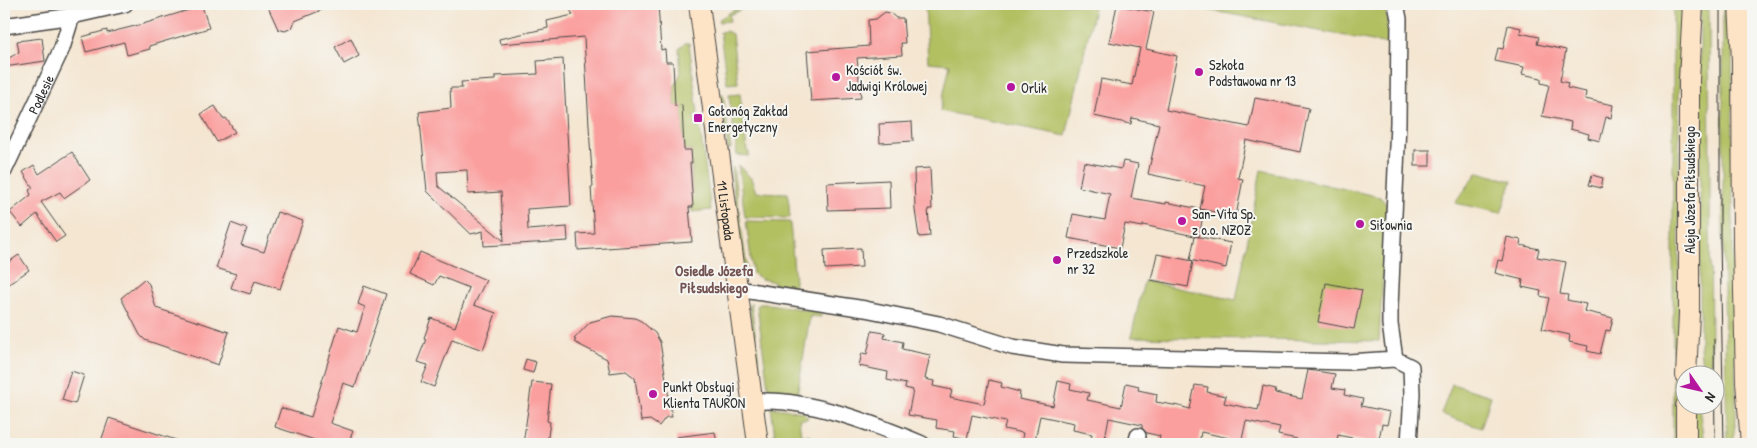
<svg xmlns="http://www.w3.org/2000/svg" width="1757" height="448" viewBox="0 0 1757 448" font-family="'Patrick Hand',sans-serif">
  <rect width="100%" height="100%" fill="#f6f6f2"/>
  <filter id="ink" filterUnits="userSpaceOnUse"><feTurbulence type="fractalNoise" baseFrequency=".02" numOctaves="2"/><feDisplacementMap in="SourceGraphic" scale="10" xChannelSelector="R" yChannelSelector="G"/><feConvolveMatrix kernelMatrix="1 2 1 2 8 2 1 2 1" color-interpolation-filters="sRGB"/></filter>
  <filter id="wash" filterUnits="userSpaceOnUse"><feTurbulence type="fractalNoise" baseFrequency=".0096" numOctaves="4" result="noise"/><feDisplacementMap in="SourceGraphic" scale="20" xChannelSelector="R" yChannelSelector="G"/><feGaussianBlur stdDeviation="1.12" result="paint"/><feColorMatrix in="noise" values="0 0 0 0 0 0 0 0 0 0 0 0 0 0 0 0 0 1.4 0 .05"/><feComposite in="paint" operator="in"/></filter>
  <g filter="url(#wash)">
    <rect width="100%" height="100%" fill="#f4e6d1"/>
    <!-- green -->
    <g fill="#b2c062" stroke="#6e7646">
      <path d="M743 4H754L729 15 730 21 719 22 718 20Z"/>
      <path d="M925 4H1095L1066 136 940 111 950 64 928 62Z"/>
      <path d="M1187 4H1384L1387 18 1388 44 1187 6Z"/>
      <path d="M1686 10 1679 75V444H1673V11Z"/>
      <path d="M1700 10H1709L1711 376 1703 375 1700 347Z"/>
      <path d="M1723 10H1732L1733 243 1736 390V420L1732 444H1727L1723 240Z"/>
      <path d="M1753 10V165L1752 55 1746 11Z"/>
      <path d="M726 31 732 34 738 83 727 84 720 32Z"/>
      <path d="M685 43H689L698 114 694 115 696 128H700L711 210 692 212 691 150H684L682 106H675L674 88 681 72 679 49Z"/>
      <path d="M720 94H723L731 149H728Z"/>
      <path d="M740 94 747 151 749 152V156L737 155 729 95Z"/>
      <path d="M738 165 751 178 756 192 788 193 790 218 745 217Z"/>
      <path d="M733 167 748 276 744 269 731 171Z"/>
      <path d="M1261 170 1380 197 1387 205 1379 341 1131 337 1144 281 1236 300Z"/>
      <path d="M1478 172 1512 181 1501 213 1455 203Z"/>
      <path d="M746 221 790 222 795 282 793 290 773 287 774 282 761 279 753 274Z"/>
      <path d="M751 303 763 391 760 386 749 307Z"/>
      <path d="M760 304H769L820 312 821 317 810 316 797 396 769 394 757 306Z"/>
      <path d="M1452 384 1491 396 1481 428 1441 414Z"/>
      <path d="M1693 406H1699L1704 444H1693Z"/>
      <path d="M771 407 803 412 808 417 807 419H799L801 435H810L812 444H776Z"/>
    </g>
    <g id="blocks">
      <!-- building -->
      <g fill="#fa9f9e" fill-rule="evenodd">
        <path d="M276 4H336L295 21 292 28 285 31 278 29 268 7Z"/>
        <path d="M567 4H658L661 50 665 49 666 62H673L675 106 682 105 684 150H691L692 163H690L693 207H689L692 242 578 250 577 234 594 233 591 187H593L590 143 584 37 500 44 499 39 548 28 547 21 573 15Z"/>
        <path d="M1117 5 1154 12 1146 49 1177 56 1166 110 1249 127 1255 98 1309 108 1300 152 1246 140 1238 178 1243 179 1236 216 1200 209 1205 186 1148 174 1159 124 1132 118 1131 124 1094 116 1101 79 1132 85 1140 48 1109 42Z"/>
        <path d="M202 6 209 28 149 46 150 49 127 55 124 42 86 52 82 37 107 30V33L143 24Z"/>
        <path d="M885 12 890 13 896 18H903L905 43H901L902 55 857 58 861 98 811 101 807 51 869 46 868 20 876 19Z"/>
        <path d="M1508 25 1521 28 1520 33 1539 37 1537 44 1566 50 1560 81 1568 83 1567 88 1586 92 1585 99 1613 105 1611 118 1606 117 1600 141 1588 138 1589 134 1570 129 1571 122 1542 116 1549 85 1541 83V78L1522 74 1524 67 1495 61 1498 48 1503 49Z"/>
        <path d="M42 38 45 61 4 67V61L19 52 17 41Z"/>
        <path d="M351 38 359 56 344 64 335 47Z"/>
        <path d="M563 59 571 206 527 209 528 230 567 227 568 241 484 246 483 231 471 234 427 191 419 112 451 108 450 88H462L461 82 495 80V76L538 74 537 61ZM467 170 468 194 501 192 504 241 438 186 437 172Z"/>
        <path d="M215 106 223 119 226 118 235 132 217 142 201 114Z"/>
        <path d="M912 122 913 141 880 143 879 124Z"/>
        <rect x="1415" y="150" width="15" height="16"/>
        <path d="M72 152 90 180 64 198 60 192 41 202 65 236 56 242 37 214 22 227 10 212 31 195 29 190 33 188 23 172 34 165 39 174Z"/>
        <path d="M1123 161 1138 164 1131 198 1166 204V202L1204 210 1199 237 1143 225V227L1125 224 1120 248 1068 238 1073 214 1105 220 1110 194 1079 187 1084 162 1121 169Z"/>
        <path d="M930 168 932 209H928L930 236 919 237 915 210 914 169Z"/>
        <path d="M1592 175 1603 178 1601 188 1589 185Z"/>
        <path d="M889 180 890 208 828 210 827 183Z"/>
        <path d="M277 212 303 221 280 289 255 281 250 294 231 288 236 274 216 268 231 223 247 229 241 245 264 252Z"/>
        <path d="M1195 236 1231 243 1226 268 1190 260Z"/>
        <path d="M1507 237 1521 240 1520 245 1539 249 1537 257 1566 262 1560 294 1568 295 1567 300 1586 304 1584 311 1613 318 1610 331 1606 330 1600 354 1587 351 1588 346 1569 342 1570 335 1542 329 1549 298 1540 296 1541 291 1522 287 1523 280 1495 273 1498 260 1502 261Z"/>
        <path d="M861 248 862 267 825 269 824 250Z"/>
        <path d="M420 252 486 280 474 305 496 313 483 350 452 339 434 387 421 382 428 365 417 362 426 339 424 338 431 318 455 327 469 288 439 276 434 285 410 274Z"/>
        <path d="M1157 254 1193 261 1188 287 1151 280Z"/>
        <path d="M19 255 29 270 9 284 4 276V265Z"/>
        <path d="M144 279 149 284 156 308 229 332 218 365 145 340 140 335 121 298Z"/>
        <path d="M1326 283 1362 290 1354 329 1318 322Z"/>
        <path d="M364 286 386 294 355 387 343 383 330 423 353 431 348 444H327L275 427 281 408 311 417 339 326 357 332 365 307 358 304Z"/>
        <path d="M612 316 635 318 641 321 655 333 660 342 672 417H666L659 426 650 420 641 421 635 378 626 371 610 373 607 359 574 342 576 340 574 339 590 322Z"/>
        <path d="M872 331 885 333 884 338 903 342 902 349 930 355 925 379 934 381 933 386 952 390 950 397 984 404 989 380 1002 383 1001 387 1020 392 1019 399 1053 406 1058 381 1071 384 1070 389 1089 393 1087 400 1121 407 1126 383 1139 386 1138 390 1157 394 1156 402 1179 406 1190 409 1195 385 1208 387 1207 392 1226 396 1224 403 1258 410 1263 386 1276 389 1275 393 1302 399 1308 370 1335 374 1332 388 1345 390 1344 395 1363 399 1361 406 1390 412 1387 425 1382 424 1378 444H1365L1366 441 1338 435 1336 444H1296L1297 439 1278 435 1280 428 1246 421 1241 444 1228 442 1229 438 1201 432 1199 444H1177L1159 441 1160 436 1147 433 1142 428V425L1109 418 1104 442 1091 439 1092 434 1073 430 1074 423 1040 416 1035 440 1022 438 1023 433 1004 429 1006 422 972 415 967 439 954 436 955 431 936 428 937 420 908 415 913 390 905 388 906 384 887 380 888 372 859 366 862 353 867 354Z"/>
        <path d="M526 359 536 362 533 373 523 370Z"/>
        <path d="M71 371 84 375 75 404 62 400Z"/>
        <path d="M532 382 551 384 547 421 550 422 547 444H523Z"/>
        <path d="M109 418 182 442V444H100Z"/>
        <path d="M715 432 717 444H676V437Z"/>
      </g>
    </g>
  </g>
  <g filter="url(#ink)">
    <use href="#blocks" fill-opacity="0" stroke="#494744" stroke-width="1"/>
    <g fill="none" stroke-linecap="round" stroke-linejoin="round">
      <!-- street casing -->
      <g stroke="#494744" stroke-width="18">
        <g id="street">
          <path d="M4 26 72 16 125 4"/>
          <path id="s1" d="M4 171 62 48 72 16"/>
          <path d="M737 289 865 309 939 324 1012 347 1063 355 1348 362 1395 359 1390 324V307L1398 123 1399 19 1396 4"/>
          <path d="M1395 359 1411 367 1412 394 1409 444"/>
          <path d="M752 402C801 395 877 425 922 444"/>
          <path d="M1136 444 1138 436"/>
        </g>
      </g>
      <!-- secondary casing -->
      <g stroke="#494744" stroke-width="22">
        <g id="secondary">
          <path id="s2" d="M699 4 758 444"/>
          <path d="M1739 4 1742 60 1743 245 1746 382 1751 444"/>
          <path d="M1686 376 1689 314V81L1693 4"/>
          <path d="M1686 406V444"/>
        </g>
      </g>
      <!-- street -->
      <use href="#street" stroke="#fff" stroke-width="15"/>
      <!-- secondary -->
      <use href="#secondary" stroke="#fee4c6" stroke-width="20"/>
      <!-- tram -->
      <g stroke="#2b2b2b" stroke-width="1">
        <path d="M1720 4V240L1724 444"/>
        <path d="M1714 339 1715 444"/>
      </g>
    </g>
  </g>
  <!-- markers -->
  <g fill="#b5179e" stroke="#f6f6f2" stroke-width="2">
    <circle cx="1199" cy="72" r="5"/>
    <circle cx="836" cy="77" r="5"/>
    <circle cx="1011" cy="87" r="5"/>
    <rect x="693" y="113" width="10" height="10" rx="2.5"/>
    <circle cx="1182" cy="221" r="5"/>
    <circle cx="1360" cy="224" r="5"/>
    <circle cx="1057" cy="260" r="5"/>
    <circle cx="653" cy="394" r="5"/>
  </g>
  <g text-anchor="middle" dominant-baseline="central" stroke-width="4" stroke-linejoin="round" paint-order="stroke">
    <!-- poi labels -->
    <g font-size="14" fill="#2b2b2b" stroke="#f6f6f2" text-anchor="start">
      <text x="1209" y="64">Szkoła<tspan x="1209" dy="16">Podstawowa nr 13</tspan></text>
      <text x="846" y="69">Kościół św.<tspan x="846" dy="16">Jadwigi Królowej</tspan></text>
      <text x="1021" y="87">Orlik</text>
      <text x="708" y="110">Gołonóg Zakład<tspan x="708" dy="16">Energetyczny</tspan></text>
      <text x="1192" y="213">San-Vita Sp.<tspan x="1192" dy="16">z o.o. NZOZ</tspan></text>
      <text x="1370" y="224">Siłownia</text>
      <text x="1067" y="252">Przedszkole<tspan x="1067" dy="16">nr 32</tspan></text>
      <text x="663" y="386">Punkt Obsługi<tspan x="663" dy="16">Klienta TAURON</tspan></text>
    </g>
    <!-- street labels -->
    <g font-size="14" fill="#2b2b2b" stroke="#f6f6f2">
      <text stroke="none"><textPath href="#s1" startOffset="85">Podlesie</textPath></text>
      <text transform="translate(1689 190) rotate(-90)">Aleja Józefa Piłsudskiego</text>
      <text stroke="none"><textPath href="#s2" startOffset="208">11 Listopada</textPath></text>
    </g>
    <!-- neighbourhood labels -->
    <g font-size="15" font-weight="bold" fill="#735453" stroke="#f6f6f2">
      <text x="714" y="270">Osiedle Józefa<tspan x="714" dy="17">Piłsudskiego</tspan></text>
    </g>
  </g>
  <!-- margin -->
  <rect width="1757" height="448" fill="none" stroke="#f6f6f2" stroke-width="20"/>
  <!-- north arrow -->
  <g transform="translate(1700 390) rotate(124)"><circle r="24" fill="#f6f6f2" stroke="#a5a5a2"/>
  <path d="M0-4L9 19L0 12L-9 19Z" fill="#b5179e"/>
  <text y="-8" font-size="14" font-weight="bold" text-anchor="middle" fill="#2b2b2b">N</text>
  </g>
</svg>
